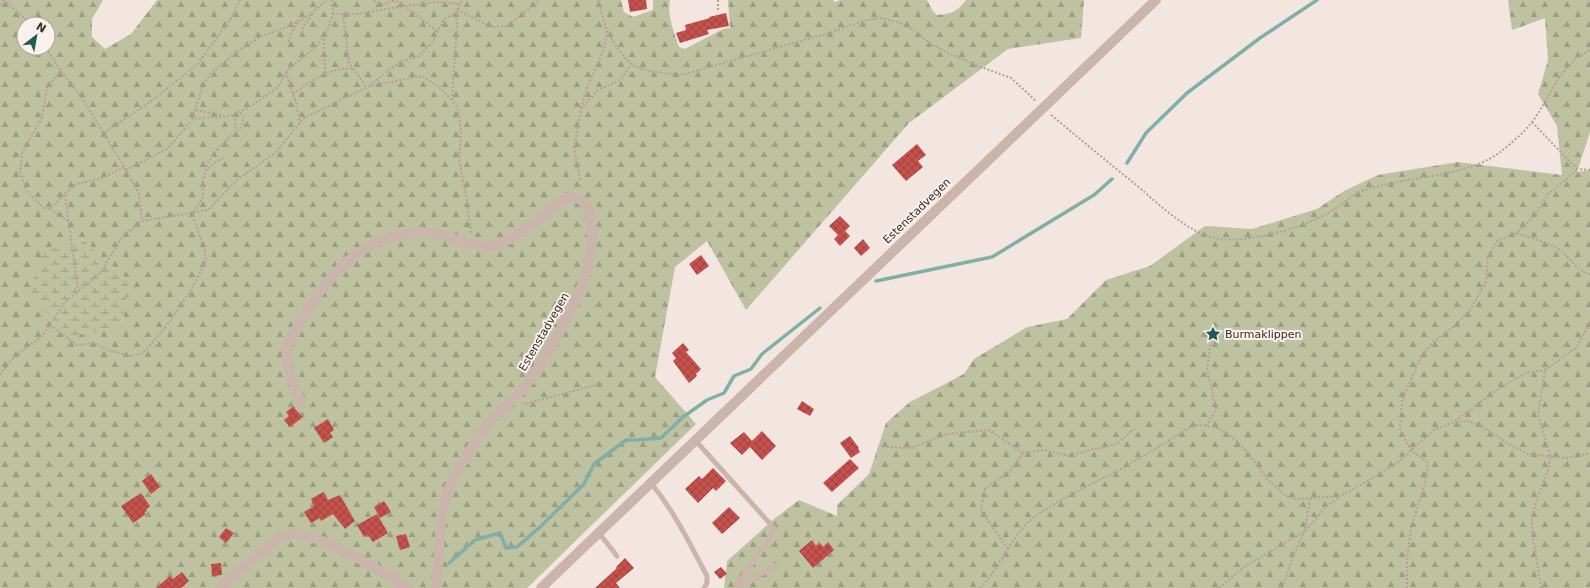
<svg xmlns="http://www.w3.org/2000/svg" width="1590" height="588" viewBox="0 0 1590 588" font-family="'DejaVu Sans',sans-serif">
  <defs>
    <pattern id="forest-firs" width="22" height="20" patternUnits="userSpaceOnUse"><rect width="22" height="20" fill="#bec2a0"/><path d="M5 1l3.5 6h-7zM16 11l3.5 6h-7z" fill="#9b9e83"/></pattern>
    <pattern id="wetland-marsh" width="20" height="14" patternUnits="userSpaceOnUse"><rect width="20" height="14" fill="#bec2a0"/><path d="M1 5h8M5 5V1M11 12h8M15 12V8" fill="none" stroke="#9b9e83"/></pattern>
    <pattern id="building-cross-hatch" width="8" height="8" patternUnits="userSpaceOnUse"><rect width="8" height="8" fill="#c4514c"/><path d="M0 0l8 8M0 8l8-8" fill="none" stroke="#a0433f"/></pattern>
  </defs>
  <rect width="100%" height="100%" fill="#f3e6e0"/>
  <!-- forest -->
  <g fill="url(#forest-firs)" fill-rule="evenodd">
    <path d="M0 0H103L92 19V37L105 49 131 34 157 0H621L624 12 633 17 653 10V0H670C667 16 674 32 679 47L685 49 723 29 730 28 728 0H833L835 2 840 0H927L932 10 937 15C951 14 957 12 966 0H1084L1081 38 1008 49 909 123 746 310 707 241 675 267 655 377 696 424 527 588H0ZM24 24H48V48H24ZM81 238 128 280 122 328Z"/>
    <path d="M1508 0H1590V132L1577 172 1590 170V588H724L727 561 774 519 799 500 837 516V505L869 474 886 423 910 402 964 374 974 359 1027 327 1067 319 1106 280 1150 266 1205 226 1252 229 1317 209 1344 191 1378 175 1458 162 1562 175 1557 126 1538 94 1548 60 1545 18 1512 30Z"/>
  </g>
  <!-- wetland -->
  <path fill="url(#wetland-marsh)" d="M81 238 129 280 122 328 71 336 29 294 42 253Z"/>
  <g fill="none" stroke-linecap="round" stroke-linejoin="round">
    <!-- stream -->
    <g stroke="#7fb0a8" stroke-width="3.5">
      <path d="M1127 163 1146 133 1187 93 1260 38 1317 0"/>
      <path d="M876 281 992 257 1094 195 1112 179"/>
      <path d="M449 563 475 540 500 533 506 548 517 547 540 527 584 484 594 464 626 440H636L661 438 683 417 707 400 724 393 734 376 751 369 762 354 820 308"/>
    </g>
  </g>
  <!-- building -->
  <g fill="url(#building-cross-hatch)">
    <path d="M628 0H646L647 9 630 12Z"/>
    <path d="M726 13 729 26 707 30 709 34 680 43 676 33 686 30 685 25 710 18 709 17Z"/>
    <path d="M917 144 926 155 918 161 923 167 906 181 892 165Z"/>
    <path d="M840 216 850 226 845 231 850 236 840 246 834 239 838 235 829 226Z"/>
    <path d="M863 239 870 248 861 256 854 248Z"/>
    <path d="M701 255 709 266 697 275 689 264Z"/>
    <path d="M683 343 689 350 686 352 701 369 696 374 697 376 689 383 673 361 676 358 672 353Z"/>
    <path d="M802 401 814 409 810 416 797 409Z"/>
    <path d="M294 406 295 409 303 417 290 427 284 420 289 416 286 412Z"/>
    <path d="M328 419 334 430 330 433 333 437 324 443 314 428Z"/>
    <path d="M762 431 776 446 762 460 750 447 742 455 730 443 744 432 752 441Z"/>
    <path d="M850 436 859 448 858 449 860 452 851 458 840 443Z"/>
    <path d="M850 459 859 468 832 492 823 483Z"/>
    <path d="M713 468 726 481 716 491 713 488 698 503 685 489 699 476 702 479Z"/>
    <path d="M151 474 160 487 151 494 142 481Z"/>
    <path d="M323 492 328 500 340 495 355 521 345 529 333 514 321 521 320 518 311 523 304 512 314 506 311 499Z"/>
    <path d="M141 493 150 506 146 510 147 511 144 512 146 514 133 523 121 506Z"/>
    <path d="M384 501 391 512 380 518 374 507Z"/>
    <path d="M729 507 740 518 722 534 712 523Z"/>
    <path d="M377 514 388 533 373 542 368 535 364 537 357 525Z"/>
    <path d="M226 528 234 533 226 543 219 537Z"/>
    <path d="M406 534 410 547 400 550 396 536Z"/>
    <path d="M812 540 816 546 820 543 823 547 828 542 834 550 813 568 799 551Z"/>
    <path d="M625 558 634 568 616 583 620 588H595L617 568 616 567Z"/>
    <path d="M221 563 222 575 212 576 211 564Z"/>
    <path d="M721 567 727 574 720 579 714 572Z"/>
    <path d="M182 572 189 581 181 588H156L170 576 173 579Z"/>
  </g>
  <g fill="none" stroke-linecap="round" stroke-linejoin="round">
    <!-- path -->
    <g stroke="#b79d96" stroke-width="2" stroke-dasharray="2 2" stroke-linecap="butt">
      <path d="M4 0 31 24"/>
      <path d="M332 0 333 14"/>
      <path d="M374 0C388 10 384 0 395 1 398 2 402 4 404 6"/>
      <path d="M598 0C601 10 603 21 607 30 612 41 622 55 630 63 641 72 672 75 685 74L832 32 863 21 880 18 898 22 914 30 931 44 944 51 973 64 1011 78 1036 101"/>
      <path d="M0 5 3 0"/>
      <path d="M405 6 438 2 459 4"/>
      <path d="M457 10 492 27 507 26 540 0"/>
      <path d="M718 10V0"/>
      <path d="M343 14 349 63 367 87"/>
      <path d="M324 35 325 73"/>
      <path d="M301 37 303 28 313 13"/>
      <path d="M288 42 293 30 299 21"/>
      <path d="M46 48 59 68 82 98 126 170 139 194 142 221"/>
      <path d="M61 71 47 87 42 118 22 153 20 172 27 192 44 208 49 209 76 184 103 178 124 167"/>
      <path d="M286 72 296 103 300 123"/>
      <path d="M370 85 401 61 418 57 432 43 444 19 456 13 462 0"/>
      <path d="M293 94C312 81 330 66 354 69"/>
      <path d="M452 100 457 25 456 13"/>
      <path d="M581 108 586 90 604 49 607 31"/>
      <path d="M196 110 224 116"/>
      <path d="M233 115 235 120 236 131"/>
      <path d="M1051 115C1079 138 1106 161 1134 183 1155 201 1187 232 1214 238 1237 243 1271 235 1294 228 1308 223 1322 217 1335 209 1345 202 1354 193 1365 190 1406 176 1463 178 1499 153 1510 144 1524 133 1532 122 1553 94 1557 67 1590 50"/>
      <path d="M192 119 203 86 210 74 239 50 262 36 287 27 308 16 327 0"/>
      <path d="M1532 122 1572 164 1578 169 1590 170"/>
      <path d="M104 133 150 102 197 65 230 20 240 0"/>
      <path d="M126 170 167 149 193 119 230 116 248 108 278 87 288 70 319 44 329 26 333 14H356L405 6 438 32"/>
      <path d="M206 171 216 161 223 158"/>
      <path d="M580 180 574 148 581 109 598 90 614 83 622 78 631 64"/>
      <path d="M65 195 78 290"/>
      <path d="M50 209 69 222"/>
      <path d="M194 212 203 197V181L207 164 219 147 242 127C244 121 244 117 240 112"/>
      <path d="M1517 233C1530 238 1547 242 1559 249 1571 257 1575 271 1590 274"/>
      <path d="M50 325 77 345 94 343 108 350 130 356 143 353 168 324 194 285 206 261 205 252 192 213"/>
      <path d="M0 375 11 360 43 335 65 302 100 273 122 237 142 221 208 210 238 179 274 154 304 118 370 86 422 76 438 86 452 100 458 108 461 133 459 160 466 195 471 233"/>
      <path d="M523 403 525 404 603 383"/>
      <path d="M1455 421 1497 390 1526 373 1545 370"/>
      <path d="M1206 426 1216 410 1207 369 1211 339"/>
      <path d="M887 447 911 448 947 434 989 430 1023 453 1045 450 1069 456 1092 449 1102 448 1118 443 1134 429"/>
      <path d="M1008 549 981 511 985 488 1009 472 1023 453"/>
      <path d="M980 588C1001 568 1010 536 1033 518 1062 497 1095 483 1126 466 1147 454 1168 441 1189 428L1197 425 1206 426 1218 428 1228 434 1238 442 1253 459 1267 479 1286 496 1295 499 1340 496 1368 481 1398 462 1434 430 1454 422 1467 421 1480 425 1509 444 1528 454 1567 458 1590 453"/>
      <path d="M1219 588 1244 567 1305 531 1328 505 1339 497"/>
      <path d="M1282 588 1295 551 1305 531 1310 499"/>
      <path d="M1407 588V560L1411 528 1425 483 1428 463 1411 450 1400 431 1402 400 1420 359 1432 343 1453 327 1470 310 1486 282 1488 258 1497 241 1517 233 1536 214 1548 194 1578 169"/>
      <path d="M1541 588 1532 531V519L1536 501 1549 468 1550 456 1538 415 1545 370 1576 348 1590 323"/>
    </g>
    <!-- lane -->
    <g stroke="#cbb4ac" stroke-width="5">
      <path d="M695 440 773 527V530L772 535 737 585"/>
      <path d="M651 483C674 511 690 544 707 576V583L704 588"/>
      <path d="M599 533 617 556"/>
      <path d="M737 585 750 581 775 566"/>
    </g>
    <!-- street -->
    <g stroke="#cbb4ac" stroke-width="10">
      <path d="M300 405V400C293 382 283 364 288 344 319 286 357 228 432 233 451 235 472 248 491 246 516 242 546 212 567 198L574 197C589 201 592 216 592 231 592 272 574 307 554 341 544 358 535 375 522 390 514 400 503 407 494 417 480 433 459 466 450 486 437 518 440 554 436 588"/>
      <path d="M220 588 273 542C279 538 286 535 293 534 322 534 383 572 408 588"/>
      <path d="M541 588 1156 0"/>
    </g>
  </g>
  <!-- icons -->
  <defs>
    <g id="sight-bare" transform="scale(1.2)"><path d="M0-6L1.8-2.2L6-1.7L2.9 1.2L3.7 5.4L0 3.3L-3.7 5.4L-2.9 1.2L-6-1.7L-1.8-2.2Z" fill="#205b53" stroke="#faf1ed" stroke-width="2.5" paint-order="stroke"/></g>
  </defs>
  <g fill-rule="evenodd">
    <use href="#sight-bare" x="1213" y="334"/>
  </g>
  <g text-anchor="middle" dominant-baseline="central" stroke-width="4" stroke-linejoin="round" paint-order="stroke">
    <!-- street labels -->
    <g font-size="11" fill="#392c2b" stroke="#faf1ed">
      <text transform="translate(917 211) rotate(-44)">Estenstadvegen</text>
      <text transform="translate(544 332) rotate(-60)">Estenstadvegen</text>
    </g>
    <!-- poi labels -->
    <g font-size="11" fill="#392c2b" stroke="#faf1ed" text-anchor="start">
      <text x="1225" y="334">Burmaklippen</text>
    </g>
  </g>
  <!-- north arrow -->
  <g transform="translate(36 36) rotate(31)"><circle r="19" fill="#faf1ed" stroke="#ada29f"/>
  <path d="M0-3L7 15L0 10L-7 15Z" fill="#205b53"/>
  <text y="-6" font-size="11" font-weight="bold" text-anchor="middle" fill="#392c2b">N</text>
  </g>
</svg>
